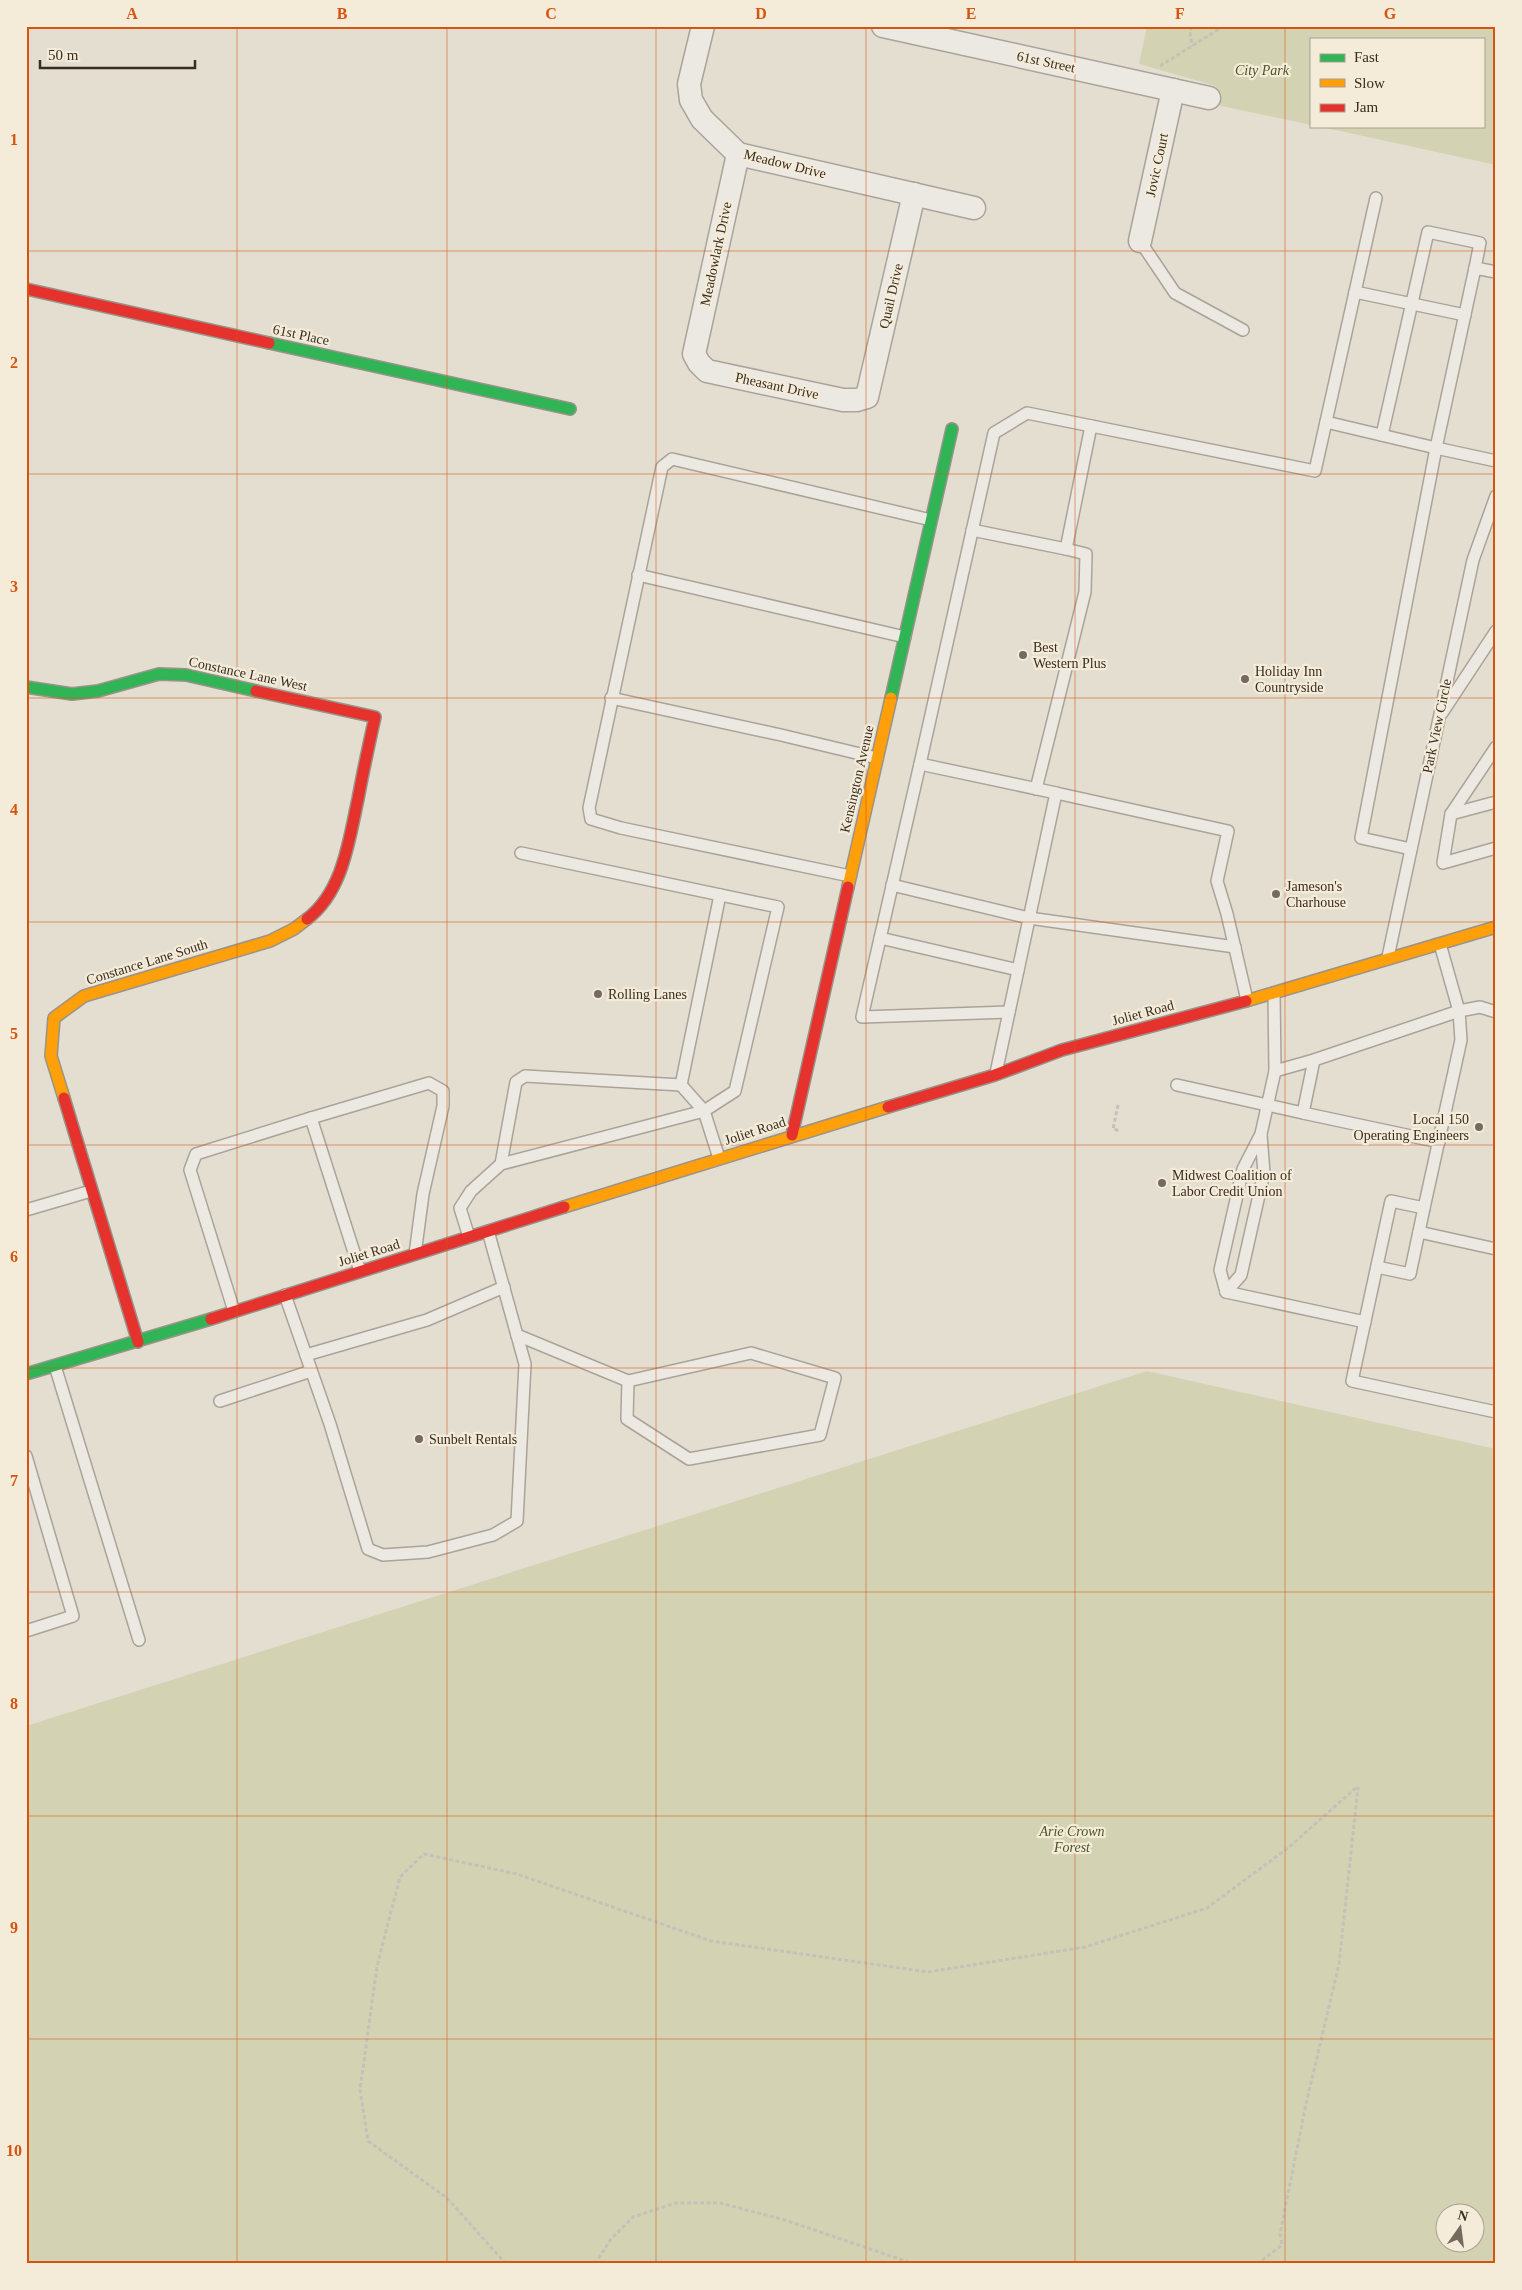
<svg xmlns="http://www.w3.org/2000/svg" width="1522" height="2290" viewBox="0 0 1522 2290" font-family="'Times New Roman',serif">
  <rect width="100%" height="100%" fill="#e4ded1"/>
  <!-- green -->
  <g fill="#d3d3b4" fill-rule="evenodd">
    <path d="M1147 26H1496V165L1317 126H1483V39H1311V125L1212 104 1216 86 1139 64Z"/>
    <path d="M1147 1371 1496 1449V2264H26V1726ZM1474 2212V2242H1444V2212Z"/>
  </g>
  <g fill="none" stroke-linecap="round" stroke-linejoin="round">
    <!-- lane casing -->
    <g stroke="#aaa399" stroke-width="14">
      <g id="lane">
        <path d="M1140 241 1175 293 1243 330"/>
        <path d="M1355 292 1465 315"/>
        <path d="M1326 422 1436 448 1475 268 1496 272"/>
        <path d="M1382 435 1428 232 1480 243 1475 268"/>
        <path d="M972 530 1066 549"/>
        <path d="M638 575 905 637"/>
        <path d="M611 698 781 735 877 758"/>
        <path d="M1442 713 1496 631"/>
        <path d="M920 764 862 1017 1009 1012"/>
        <path d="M1036 789 1085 592 1086 554 1066 549 1091 426"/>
        <path d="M1056 793 1228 831 1217 881 1227 914 1247 1000"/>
        <path d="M1496 802 1451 814 1443 863 1496 848"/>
        <path d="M1451 814 1496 747"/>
        <path d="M1411 849 1361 838 1436 448 1496 461"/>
        <path d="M521 853 778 907 735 1091 704 1111 719 1158"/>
        <path d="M850 876 621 828 591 819 589 808 662 467 672 459 931 520"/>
        <path d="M892 885 1029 918 1235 947"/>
        <path d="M880 938 1018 970"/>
        <path d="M1440 944 1459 1011 1461 1040 1424 1208 1391 1201 1352 1381 1496 1412"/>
        <path d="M1388 957 1473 560 1496 496"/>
        <path d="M1314 1060 1303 1113 1439 1142"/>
        <path d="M1275 1071 1314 1060 1459 1011 1480 1007 1496 1012"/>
        <path d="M996 1073 1056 793 920 764 994 433 1027 413 1315 471 1376 198"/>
        <path d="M1177 1085 1303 1113"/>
        <path d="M311 1118 429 1083 443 1091V1106L423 1194 415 1254"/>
        <path d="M501 1164 516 1082 525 1076 681 1085 720 895"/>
        <path d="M26 1210 91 1191"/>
        <path d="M1419 1232 1496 1249"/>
        <path d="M469 1237 460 1208 471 1191 501 1164 704 1111 681 1085"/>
        <path d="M1377 1267 1410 1274 1424 1208"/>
        <path d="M1226 1292 1220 1270 1243 1169 1261 1134 1275 1071 1274 993"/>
        <path d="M1226 1292 1241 1275 1264 1173 1261 1135"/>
        <path d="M1226 1292 1365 1322"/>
        <path d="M285 1295 330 1424 368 1549 383 1555 428 1552 493 1535 517 1521 525 1364 488 1231"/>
        <path d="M234 1311 190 1170 196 1154 311 1118 360 1271"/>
        <path d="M517 1335 628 1381 751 1353 835 1378 820 1435 689 1459 627 1419 628 1381"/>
        <path d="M306 1355 427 1320 504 1287"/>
        <path d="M55 1366 139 1640"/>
        <path d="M220 1401 311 1371"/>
        <path d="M26 1456 73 1616 26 1631"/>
      </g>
    </g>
    <!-- street casing -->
    <g stroke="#aaa399" stroke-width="25">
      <g id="street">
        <path d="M703 26 689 84 691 100 702 119 738 154 974 208"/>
        <path d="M883 26 1209 98"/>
        <path d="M738 154 694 354 699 363 707 371 843 400H857L867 397 914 194"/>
        <path d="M1140 241 1173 90"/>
      </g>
    </g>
    <!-- fast casing -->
    <g stroke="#99938a" stroke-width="14">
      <g id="fast">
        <path d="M269 343 570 409"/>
        <path d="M26 687 72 694 98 691 159 674 186 675 256 691"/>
        <path d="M891 698 952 429"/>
        <path d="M26 1374 211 1319"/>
      </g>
    </g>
    <!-- slow casing -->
    <g stroke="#99938a" stroke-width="14">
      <g id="slow">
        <path d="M848 887 891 698"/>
        <path d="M1246 1001 1496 927"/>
        <path d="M64 1098 51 1056 54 1018 84 996 270 941 294 929 307 919"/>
        <path d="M564 1207 888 1107"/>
      </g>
    </g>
    <!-- jam casing -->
    <g stroke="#99938a" stroke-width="14">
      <g id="jam">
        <path d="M26 289 269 343"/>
        <path d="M256 691 375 717C369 744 363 772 358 799 349 840 343 892 307 919"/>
        <path d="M64 1098 138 1342"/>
        <path d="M888 1107 995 1075 1062 1050 1246 1001"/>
        <path d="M792 1135 848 887"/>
        <path d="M211 1319 564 1207"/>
      </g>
    </g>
    <!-- path -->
    <g stroke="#c5c0b8" stroke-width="3" stroke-dasharray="4 2.5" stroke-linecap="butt">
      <path d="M1191 26 1190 37 1193 46"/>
      <path d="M1160 66 1224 26"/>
      <path d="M1118 1105 1113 1129 1120 1131"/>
      <path d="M506 2264 447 2198 368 2141 360 2090 377 1966 400 1877 424 1854 517 1874 711 1941 928 1972 1085 1947 1207 1908 1288 1848 1358 1786"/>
      <path d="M595 2264 611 2239 633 2217 676 2203H720L785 2220 914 2264"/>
      <path d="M1257 2264 1282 2245 1280 2234 1306 2104 1339 1964 1358 1787"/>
    </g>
    <!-- lane -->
    <use href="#lane" stroke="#ece9e2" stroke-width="11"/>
    <!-- street -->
    <use href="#street" stroke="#ece9e2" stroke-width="22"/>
    <!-- fast -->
    <use href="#fast" stroke="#30b455" stroke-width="11"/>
    <!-- slow -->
    <use href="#slow" stroke="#ff9f0a" stroke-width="11"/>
    <!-- jam -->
    <use href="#jam" stroke="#e5322d" stroke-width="11"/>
  </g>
  <!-- grid -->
  <path fill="none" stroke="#d6540e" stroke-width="1" stroke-opacity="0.55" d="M237 26V2264M447 26V2264M656 26V2264M866 26V2264M1075 26V2264M1285 26V2264M26 251H1496M26 474H1496M26 698H1496M26 922H1496M26 1145H1496M26 1368H1496M26 1592H1496M26 1816H1496M26 2039H1496"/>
  <!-- markers -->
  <g fill="#756a5f" stroke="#f4ebd8" stroke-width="2">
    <circle cx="1023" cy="655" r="5"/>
    <circle cx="1245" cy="679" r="5"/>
    <circle cx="1276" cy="894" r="5"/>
    <circle cx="598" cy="994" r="5"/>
    <circle cx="1479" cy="1127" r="5"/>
    <circle cx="1162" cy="1183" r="5"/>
    <circle cx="419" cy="1439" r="5"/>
  </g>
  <g text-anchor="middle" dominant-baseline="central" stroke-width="4.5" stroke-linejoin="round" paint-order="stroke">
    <!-- street labels -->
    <g font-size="14" fill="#392c21" stroke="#f4ebd8">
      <text transform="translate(1046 62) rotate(12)">61st Street</text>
      <text transform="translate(785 164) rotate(14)">Meadow Drive</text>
      <text transform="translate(1157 165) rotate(-78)">Jovic Court</text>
      <text transform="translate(716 254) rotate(-78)">Meadowlark Drive</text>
      <text transform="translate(891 296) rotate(-77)">Quail Drive</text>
      <text transform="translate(301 335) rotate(12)">61st Place</text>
      <text transform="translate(777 386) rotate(12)">Pheasant Drive</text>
      <text transform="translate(248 674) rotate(12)">Constance Lane West</text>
      <text transform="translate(1437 726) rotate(-78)">Park View Circle</text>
      <text transform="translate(857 779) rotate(-77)">Kensington Avenue</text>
      <text transform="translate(147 962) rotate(-17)">Constance Lane South</text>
      <text transform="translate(1143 1013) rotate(-15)">Joliet Road</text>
      <text transform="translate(755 1131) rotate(-18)">Joliet Road</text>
      <text transform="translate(369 1253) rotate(-17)">Joliet Road</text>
    </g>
    <!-- park labels -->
    <g font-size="14" font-style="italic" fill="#4a5429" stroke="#f4ebd8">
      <text x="1262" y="70">City Park</text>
      <text x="1072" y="1831">Arie Crown<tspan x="1072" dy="16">Forest</tspan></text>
    </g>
    <!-- poi labels -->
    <g font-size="14" fill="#392c21" stroke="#f4ebd8" text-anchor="start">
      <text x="1033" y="647">Best<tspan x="1033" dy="16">Western Plus</tspan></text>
      <text x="1255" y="671">Holiday Inn<tspan x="1255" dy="16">Countryside</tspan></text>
      <text x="1286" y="886">Jameson's<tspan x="1286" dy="16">Charhouse</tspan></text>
      <text x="608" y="994">Rolling Lanes</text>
      <text x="1469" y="1119" text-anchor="end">Local 150<tspan x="1469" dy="16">Operating Engineers</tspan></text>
      <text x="1172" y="1175">Midwest Coalition of<tspan x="1172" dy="16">Labor Credit Union</tspan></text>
      <text x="429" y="1439">Sunbelt Rentals</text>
    </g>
  </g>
  <!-- border -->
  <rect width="1522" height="2290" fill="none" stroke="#f4ebd8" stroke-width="55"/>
  <!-- legend -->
  <rect x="1310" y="38" width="175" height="90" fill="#f4ebd8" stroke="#a99f8f"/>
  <rect x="1320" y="54" width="25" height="8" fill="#30b455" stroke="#a99f8f"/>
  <text x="1354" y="62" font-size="15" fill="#392c21">Fast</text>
  <rect x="1320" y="79" width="25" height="8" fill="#ff9f0a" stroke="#a99f8f"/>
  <text x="1354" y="88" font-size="15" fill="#392c21">Slow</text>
  <rect x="1320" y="104" width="25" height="8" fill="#e5322d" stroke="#a99f8f"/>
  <text x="1354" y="112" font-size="15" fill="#392c21">Jam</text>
  <!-- north arrow -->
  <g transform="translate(1460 2228) rotate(14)"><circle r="24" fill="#f4ebd8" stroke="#a99f8f"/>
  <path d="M0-4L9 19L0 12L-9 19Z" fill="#756a5f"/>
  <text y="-8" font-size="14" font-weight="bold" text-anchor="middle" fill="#392c21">N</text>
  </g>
  <!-- scale -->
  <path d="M40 60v8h155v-8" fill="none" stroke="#392c21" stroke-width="2.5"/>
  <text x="48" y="60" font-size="15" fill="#392c21" stroke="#f4ebd8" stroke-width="4" paint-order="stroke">50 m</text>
  <rect x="28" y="28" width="1466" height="2234" fill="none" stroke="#d6540e" stroke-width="2"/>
  <g font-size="16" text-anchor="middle" font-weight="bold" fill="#d6540e">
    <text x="132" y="19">A</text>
    <text x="342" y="19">B</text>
    <text x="551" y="19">C</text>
    <text x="761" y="19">D</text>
    <text x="971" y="19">E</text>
    <text x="1180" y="19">F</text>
    <text x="1390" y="19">G</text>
    <text x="14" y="145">1</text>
    <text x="14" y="368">2</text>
    <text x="14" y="592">3</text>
    <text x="14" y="815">4</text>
    <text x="14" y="1039">5</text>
    <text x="14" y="1262">6</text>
    <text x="14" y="1486">7</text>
    <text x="14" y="1709">8</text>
    <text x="14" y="1933">9</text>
    <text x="14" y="2156">10</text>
  </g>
</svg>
